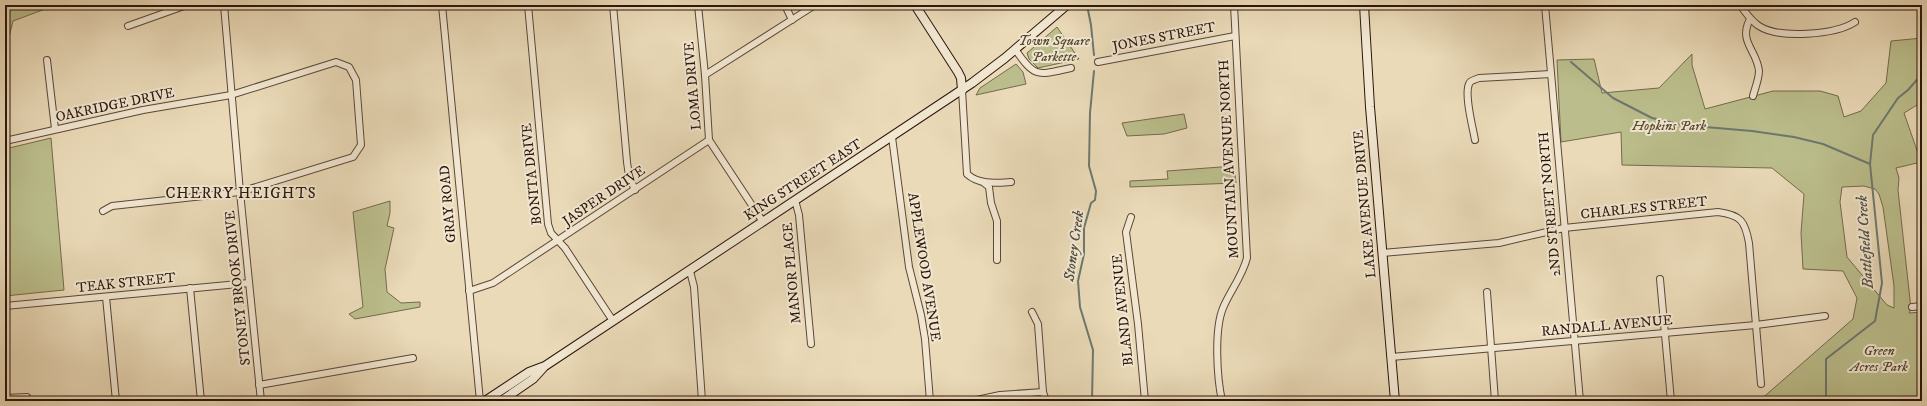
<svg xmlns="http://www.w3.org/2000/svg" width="1927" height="406" viewBox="0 0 1927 406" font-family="'IM FELL DW Pica',serif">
  <rect width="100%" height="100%" fill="#eadab8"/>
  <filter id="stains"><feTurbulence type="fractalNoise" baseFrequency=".005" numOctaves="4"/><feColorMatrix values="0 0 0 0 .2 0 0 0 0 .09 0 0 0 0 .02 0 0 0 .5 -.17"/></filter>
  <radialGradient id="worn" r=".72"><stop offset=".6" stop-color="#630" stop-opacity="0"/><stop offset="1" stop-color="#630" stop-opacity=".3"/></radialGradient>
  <!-- green -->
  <g fill="#bbbe8c" stroke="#746a4c" fill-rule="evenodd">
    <path d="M5 5H56L13 21 5 53Z"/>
    <path d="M1057 27 1079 59 1038 68 1029 59 1027 53Z"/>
    <path d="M1922 38V102L1904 113 1921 162 1896 168 1899 178 1898 190 1911 309 1909 313 1922 312V401H1759L1853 319 1857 298 1843 271 1803 269 1801 233 1804 194 1772 168 1622 165 1621 132 1561 142 1557 60 1594 59 1602 93 1659 88 1692 54V65L1705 109 1773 91H1820L1838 96 1844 117 1861 111 1886 83 1891 41ZM1864 186 1875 189 1879 194 1883 207 1894 286V308L1887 305 1847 257 1840 202 1842 187Z"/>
    <path d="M1016 64 1023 72 1026 84 976 95 980 88Z"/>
    <path d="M1184 114 1187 128 1164 134 1127 136 1122 123Z"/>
    <path d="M51 138 64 290 5 296V149Z"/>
    <path d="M1234 166 1236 183 1130 187V181L1168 179 1167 171Z"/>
    <path d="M390 201V213L387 226 394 228 385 269 387 292 401 303 420 302V307L355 319 349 314 363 307 353 212Z"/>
  </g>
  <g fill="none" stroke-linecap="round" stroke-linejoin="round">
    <!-- stream -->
    <g stroke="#6d7870" stroke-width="2">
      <path d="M1087 5 1091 25 1094 55"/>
      <path d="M1571 62 1613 98 1652 118 1682 125 1752 131 1794 137 1823 144 1870 164"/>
      <path d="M1092 401 1093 350 1080 307 1078 281 1084 254V228L1091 203 1095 200 1096 191 1089 166 1090 113 1094 71"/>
      <path d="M1826 401V359L1875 321 1882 283 1870 164 1873 135 1898 98 1908 90 1922 74"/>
    </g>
    <!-- street casing -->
    <g stroke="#5c4637" stroke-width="8">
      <g id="street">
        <path d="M224 5 240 192 261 401"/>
        <path d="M442 5 480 401"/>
        <path d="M528 5 548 224 551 233 565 248 613 321"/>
        <path d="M613 5 627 162 629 176 635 190"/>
        <path d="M698 5 705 75 709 140 763 222"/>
        <path d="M785 5 792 20"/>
        <path d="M1545 5 1580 401"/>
        <path d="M1740 5C1746 13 1751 21 1759 26 1779 39 1835 35 1855 22"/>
        <path d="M1750 19C1738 42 1757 50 1759 71 1759 79 1755 88 1753 96"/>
        <path d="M128 26 187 5"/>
        <path d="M1015 49C1035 79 1038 75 1071 68"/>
        <path d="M47 60 55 129"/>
        <path d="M1098 62 1235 36"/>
        <path d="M705 75 815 5"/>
        <path d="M962 90 967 174C979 185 996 183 1011 182"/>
        <path d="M892 137 909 267 921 315 925 339 930 401"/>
        <path d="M1475 140C1473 128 1464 95 1469 84 1470 80 1475 80 1479 78L1551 74"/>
        <path d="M5 141 143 110 231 95 336 62 349 67 356 80 361 145 353 157 240 192 112 206 103 211"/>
        <path d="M984 183 989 187 991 203 997 221V260"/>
        <path d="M795 200 799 215 811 344"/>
        <path d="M1131 217 1126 232 1138 324 1145 401"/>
        <path d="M1382 253 1499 243 1564 228 1718 212C1741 215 1745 221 1749 243L1761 384"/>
        <path d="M690 271 694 287 702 401"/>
        <path d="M1660 279 1671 401"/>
        <path d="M190 288 201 401"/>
        <path d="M469 291 493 283 709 140"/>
        <path d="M1487 292 1495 401"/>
        <path d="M106 297 116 401"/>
        <path d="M5 306 249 283"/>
        <path d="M1912 307 1922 306"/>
        <path d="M1032 312 1038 324 1043 392 1046 401"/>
        <path d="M1391 357 1756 325 1825 316"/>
        <path d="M259 385 413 358"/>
        <path d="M5 398 27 397"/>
        <path d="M972 401 1000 395 1043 392"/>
        <path d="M1222 401C1217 378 1214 330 1223 308 1230 291 1242 277 1247 258L1234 5"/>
      </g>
    </g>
    <!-- secondary casing -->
    <g stroke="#2c150c" stroke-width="10">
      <g id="secondary">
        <path d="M915 5 958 72 961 78 962 90"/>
        <path d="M1364 5 1370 107 1395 401"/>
        <path d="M485 401 529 372 545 366 972 83 1005 58 1067 5"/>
        <path d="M501 401 533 379 543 368"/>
      </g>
    </g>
    <!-- street -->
    <use href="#street" stroke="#f1e7d1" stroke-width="6"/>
    <!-- secondary -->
    <use href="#secondary" stroke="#f1e7d1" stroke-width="8"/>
  </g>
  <g text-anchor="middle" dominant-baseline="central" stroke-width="4" stroke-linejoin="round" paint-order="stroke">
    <!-- street labels -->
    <g font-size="14" fill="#2c150c" stroke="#f1e7d1">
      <text transform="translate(1164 37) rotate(-11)">JONES STREET</text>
      <text transform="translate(693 86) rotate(-95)">LOMA DRIVE</text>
      <text transform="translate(115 105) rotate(-12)">OAKRIDGE DRIVE</text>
      <text transform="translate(1229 159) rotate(-93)">MOUNTAIN AVENUE NORTH</text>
      <text transform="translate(532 174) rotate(-96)">BONITA DRIVE</text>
      <text transform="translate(803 180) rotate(-33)">KING STREET EAST</text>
      <text transform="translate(604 196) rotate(-34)">JASPER DRIVE</text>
      <text transform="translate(448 204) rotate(-95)">GRAY ROAD</text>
      <text transform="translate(1365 204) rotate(-95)">LAKE AVENUE DRIVE</text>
      <text transform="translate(1550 204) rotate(-95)">2ND STREET NORTH</text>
      <text transform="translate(1644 208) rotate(-6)">CHARLES STREET</text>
      <text transform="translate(924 267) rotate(81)">APPLEWOOD AVENUE</text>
      <text transform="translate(792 273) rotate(-95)">MANOR PLACE</text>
      <text transform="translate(126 283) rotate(-6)">TEAK STREET</text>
      <text transform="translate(238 288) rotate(-96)">STONEY BROOK DRIVE</text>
      <text transform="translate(1123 310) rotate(-96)">BLAND AVENUE</text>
      <text transform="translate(1607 326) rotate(-5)">RANDALL AVENUE</text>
    </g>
    <!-- park labels -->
    <g font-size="14" font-style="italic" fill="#574832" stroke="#f1e7d1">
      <text x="1054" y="41">Town Square<tspan x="1054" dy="16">Parkette</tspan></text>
      <text x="1669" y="126">Hopkins Park</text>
      <text x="1879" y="351">Green<tspan x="1879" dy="16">Acres Park</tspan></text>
    </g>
    <!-- neighbourhood labels -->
    <g font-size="15" letter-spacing="1" fill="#2c150c" stroke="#f1e7d1">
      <text x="241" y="193">CHERRY HEIGHTS</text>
    </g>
    <!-- water labels -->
    <g font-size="15" font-style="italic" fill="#524f46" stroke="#f1e7d1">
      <text transform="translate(1865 242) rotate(-94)">Battlefield Creek</text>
      <text transform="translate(1074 246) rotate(-82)">Stoney Creek</text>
    </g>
  </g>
  <!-- margin -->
  <rect width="1927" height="406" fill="none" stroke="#eadab8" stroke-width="20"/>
  <rect x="6" y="6" width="1915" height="394" fill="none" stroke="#2c150c" stroke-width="2"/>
  <rect x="10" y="10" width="1907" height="386" fill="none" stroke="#2c150c"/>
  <rect width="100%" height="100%" filter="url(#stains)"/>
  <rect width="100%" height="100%" fill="url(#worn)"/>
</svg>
